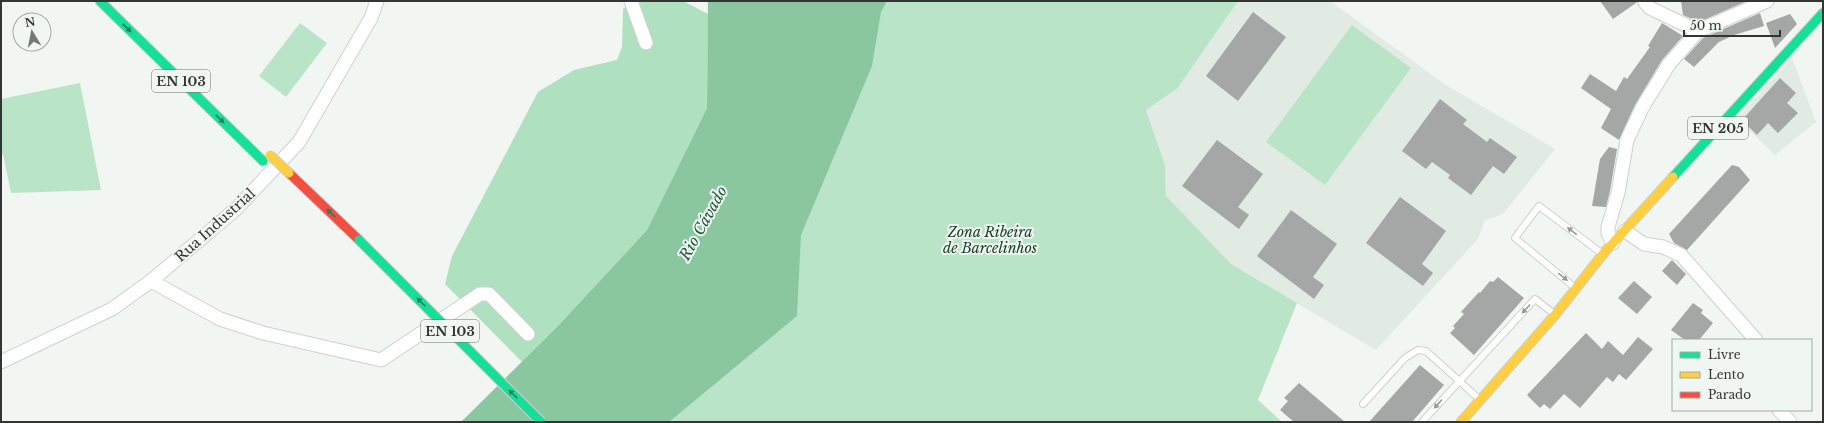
<svg xmlns="http://www.w3.org/2000/svg" width="1824" height="423" viewBox="0 0 1824 423" font-family="'Libre Baskerville',serif">
  <rect width="100%" height="100%" fill="#f1f6f3"/>
  <!-- built -->
  <g fill="#e1ebe4">
    <path d="M1238 1H1330L1446 85 1555 149 1503 214 1485 220 1478 239 1376 350 1231 264 1170 205 1166 196 1165 165 1146 110 1177 89Z"/>
    <path d="M1792 58 1816 122 1775 155 1737 119Z"/>
  </g>
  <!-- green -->
  <g fill="#bae4c8">
    <path d="M887 1H1238L1177 89 1146 110 1165 165 1166 196 1231 264 1297 303 1258 400 1282 422H648Z"/>
    <path d="M300 23 327 43 286 97 259 76Z"/>
    <path d="M1352 25 1411 68 1325 185 1266 142Z"/>
    <path d="M80 83 101 190 11 193 3 154H1V99Z"/>
  </g>
  <!-- forest -->
  <path fill="#afe0c0" d="M633 1H683L708 14 707 108 647 230 557 327 522 362 445 284 452 256 538 92 574 70 617 60 622 47 623 9Z"/>
  <!-- water -->
  <path fill="#8ac7a0" d="M708 1H887L881 12 872 66 801 235 797 316 669 422H461L557 327 647 230 707 108Z"/>
  <!-- building -->
  <g fill="#a4a7a5">
    <path d="M1600 1H1636V3L1613 19Z"/>
    <path d="M1681 1H1747L1699 22 1683 15Z"/>
    <path d="M1253 12 1286 37 1238 101 1206 76Z"/>
    <path d="M1760 13 1764 26 1734 35 1719 42 1694 67 1684 59 1703 38Z"/>
    <path d="M1790 14 1797 24 1775 48 1766 23Z"/>
    <path d="M1662 23 1683 36 1662 60 1635 105 1619 140 1601 128 1611 109 1581 88 1590 74 1616 91 1624 77 1627 79 1650 47 1648 46Z"/>
    <path d="M1780 78 1796 93 1787 103 1798 113 1778 133 1768 123 1757 135 1742 120Z"/>
    <path d="M1440 99 1467 120 1463 124 1487 142 1490 138 1517 157 1504 174 1493 166 1471 195 1448 178 1450 175 1432 162 1426 169 1402 151Z"/>
    <path d="M1217 140 1263 174 1238 207 1249 215 1239 229 1182 186Z"/>
    <path d="M1609 147 1617 149 1610 191 1606 207 1592 206 1600 159Z"/>
    <path d="M1732 165 1739 167 1750 180 1687 250 1674 243 1669 234Z"/>
    <path d="M1400 197 1446 231 1422 264 1433 273 1423 286 1366 243Z"/>
    <path d="M1291 210 1337 244 1313 277 1324 285 1314 299 1257 256Z"/>
    <path d="M1672 260 1686 274 1677 285 1662 271Z"/>
    <path d="M1498 277 1524 298 1474 355 1450 333 1455 328 1453 326 1464 314 1461 312 1479 292 1480 293 1490 281 1493 282Z"/>
    <path d="M1634 281 1652 297 1637 314 1618 298Z"/>
    <path d="M1693 303 1703 310 1701 313 1713 323 1699 340H1685L1671 330Z"/>
    <path d="M1586 333 1602 349 1608 341 1623 355 1638 337 1653 349 1626 380 1619 374 1613 382 1607 377 1580 408 1564 394 1550 409 1544 404 1540 408 1527 395Z"/>
    <path d="M1420 365 1444 385 1412 422H1369Z"/>
    <path d="M1299 383 1345 422H1294L1280 410 1288 401 1284 398Z"/>
  </g>
  <g fill="none" stroke-linecap="round" stroke-linejoin="round">
    <!-- lane casing -->
    <g stroke="#ced1cf" stroke-width="8">
      <g id="lane">
        <path d="M1573 286 1515 238 1539 206 1600 252"/>
        <path d="M1363 404 1405 358 1418 350 1426 351 1478 398"/>
        <path d="M1422 422 1535 299 1553 313"/>
      </g>
    </g>
    <!-- street casing -->
    <g stroke="#ced1cf" stroke-width="15">
      <g id="street">
        <path d="M631 1 646 43"/>
        <path d="M1644 1 1650 8 1698 31"/>
        <path d="M1625 231 1644 244 1663 247 1681 255 1756 340"/>
        <path d="M1613 243 1608 233V227L1618 193 1627 140 1642 108 1669 64 1698 31 1767 1"/>
        <path d="M151 281 220 319 263 333 381 360 480 294H489L528 334"/>
        <path d="M1 362 112 309 151 281 236 209 299 142 371 18 377 1"/>
        <path d="M1779 410 1790 422"/>
      </g>
    </g>
    <!-- fast casing -->
    <g stroke="#ced1cf" stroke-width="11">
      <g id="fast">
        <path d="M100 1 263 161"/>
        <path d="M1673 177 1823 13"/>
      </g>
    </g>
    <!-- slow casing -->
    <g stroke="#ced1cf" stroke-width="11">
      <path id="slow" d="M1461 422 1555 315 1603 254 1673 177"/>
    </g>
    <!-- jam casing -->
    <g stroke="#ced1cf" stroke-width="11">
      <path id="jam" d="M289 173 359 240"/>
    </g>
    <!-- lane -->
    <use href="#lane" stroke="#fdfefd" stroke-width="6"/>
    <!-- street -->
    <use href="#street" stroke="#fdfefd" stroke-width="13"/>
    <!-- fast -->
    <use href="#fast" stroke="#16e098" stroke-width="9"/>
    <!-- slow -->
    <use href="#slow" stroke="#ffcf43" stroke-width="9"/>
    <!-- jam -->
    <use href="#jam" stroke="#f24e42" stroke-width="9"/>
    <!-- fast-bridge casing -->
    <g stroke="#ced1cf" stroke-width="11" stroke-linecap="butt">
      <path id="fast-bridge" d="M359 240 541 422"/>
    </g>
    <!-- slow-bridge casing -->
    <g stroke="#ced1cf" stroke-width="11" stroke-linecap="butt">
      <path id="slow-bridge" d="M270 155 289 173"/>
    </g>
    <!-- fast-bridge -->
    <use href="#fast-bridge" stroke="#16e098" stroke-width="9"/>
    <!-- slow-bridge -->
    <use href="#slow-bridge" stroke="#ffcf43" stroke-width="9"/>
  </g>
  <!-- one-way arrows -->
  <defs><path id="oneway-solid" d="M-6-.8H1V-3.2L6.5 0L1 3.2V.8H-6Z"/></defs>
  <g fill="#258260">
    <use href="#oneway-solid" transform="translate(127 28) rotate(44)"/>
    <use href="#oneway-solid" transform="translate(220 119) rotate(44)"/>
    <use href="#oneway-solid" transform="translate(331 213) rotate(-137)"/>
    <use href="#oneway-solid" transform="translate(421 302) rotate(-135)"/>
    <use href="#oneway-solid" transform="translate(513 394) rotate(-135)"/>
  </g>
  <g fill="#989a98">
    <use href="#oneway-solid" transform="translate(1572 231) rotate(-143)"/>
    <use href="#oneway-solid" transform="translate(1563 277) rotate(39)"/>
    <use href="#oneway-solid" transform="translate(1526 309) rotate(133)"/>
    <use href="#oneway-solid" transform="translate(1438 404) rotate(132)"/>
  </g>
  <g text-anchor="middle" dominant-baseline="central" stroke-width="4" stroke-linejoin="round" paint-order="stroke">
    <!-- shield labels -->
    <g fill="#f0f7f2" stroke="#6b6f6c" stroke-width="1">
      <rect x="152" y="70" width="58" height="22" rx="3"/>
      <rect x="1688" y="117" width="60" height="22" rx="3"/>
      <rect x="421" y="320" width="58" height="22" rx="3"/>
    </g>
    <g font-size="13" font-weight="bold" fill="#323533">
      <text x="181" y="81">EN 103</text>
      <text x="1718" y="128">EN 205</text>
      <text x="450" y="331">EN 103</text>
    </g>
    <!-- street labels -->
    <g font-size="14" fill="#323533" stroke="#f0f7f2">
      <text transform="translate(215 225) rotate(-42)">Rua Industrial</text>
    </g>
    <!-- park labels -->
    <g font-size="14" font-style="italic" fill="#163b24" stroke="#f0f7f2">
      <text x="990" y="232">Zona Ribeira<tspan x="990" dy="16">de Barcelinhos</tspan></text>
    </g>
    <!-- water labels -->
    <g font-size="15" font-style="italic" fill="#1b5936" stroke="#f0f7f2">
      <text transform="translate(703 223) rotate(-61)">Rio Cávado</text>
    </g>
  </g>
  <!-- border -->
  <rect width="1824" height="423" fill="none" stroke="#323533" stroke-width="4"/>
  <!-- legend -->
  <rect x="1672" y="339" width="140" height="72" fill="#f0f7f2" stroke="#a4a9a6"/>
  <rect x="1680" y="352" width="20" height="6" fill="#16e098" stroke="#a4a9a6"/>
  <text x="1708" y="359" font-size="12" fill="#323533">Livre</text>
  <rect x="1680" y="372" width="20" height="6" fill="#ffcf43" stroke="#a4a9a6"/>
  <text x="1708" y="379" font-size="12" fill="#323533">Lento</text>
  <rect x="1680" y="392" width="20" height="6" fill="#f24e42" stroke="#a4a9a6"/>
  <text x="1708" y="399" font-size="12" fill="#323533">Parado</text>
  <!-- north arrow -->
  <g transform="translate(32 32) rotate(350)"><circle r="19" fill="#f0f7f2" stroke="#a4a9a6"/>
  <path d="M0-3L7 15L0 10L-7 15Z" fill="#757976"/>
  <text y="-6" font-size="11" font-weight="bold" text-anchor="middle" fill="#323533">N</text>
  </g>
  <!-- scale -->
  <path d="M1684 30v6h96v-6" fill="none" stroke="#323533" stroke-width="2"/>
  <text x="1690" y="30" font-size="12" fill="#323533" stroke="#f0f7f2" stroke-width="3" paint-order="stroke">50 m</text>
</svg>
